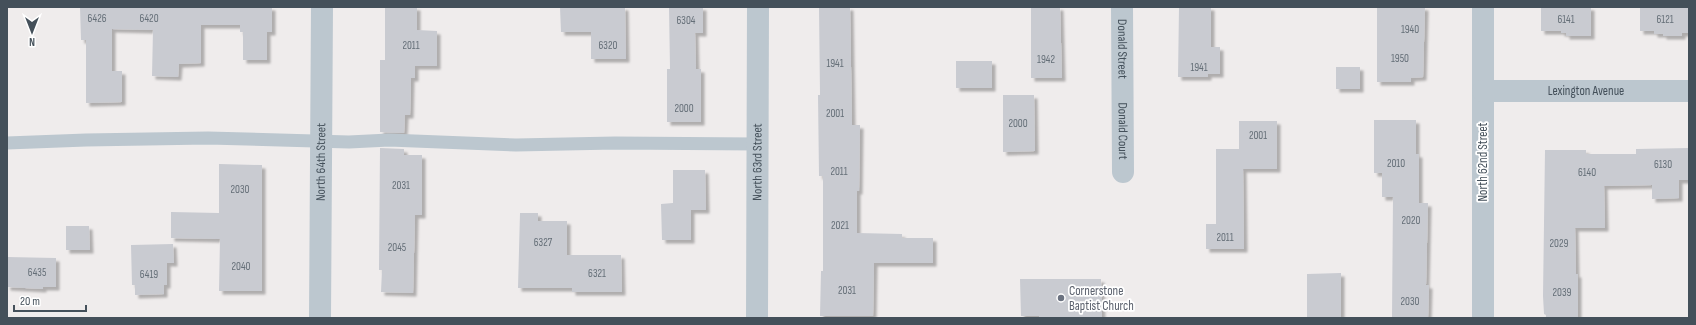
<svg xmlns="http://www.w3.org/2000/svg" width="1696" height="325" viewBox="0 0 1696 325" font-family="'Sofia Sans Condensed',sans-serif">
  <defs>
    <filter id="shadow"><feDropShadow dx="3.5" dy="3.5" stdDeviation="1" flood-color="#0004"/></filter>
  </defs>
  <rect width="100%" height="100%" fill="#efecec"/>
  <!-- building -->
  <g fill="#c9cbd1" filter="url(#shadow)">
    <path d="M80 7H272V32H267V60H243V32H240V25H201V63L179 64 178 77 152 76 153 30 112 29V71H122V102L86 103V40H81Z"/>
    <path d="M385 7H417V30L437 31V66H415V78H411L410 115H405L404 133 380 132V60H385Z"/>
    <path d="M560 7H625L626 59H591V32H561Z"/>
    <path d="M669 7H703V33H695L696 69H701V122H667V69H670Z"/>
    <path d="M819 7H850L852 125H860L859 191H857V233L902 234V238H933V263H874L873 316H820L821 271H823V176H819L818 95H820Z"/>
    <path d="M1031 7H1060L1062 78H1031Z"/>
    <path d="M1179 7H1211V47H1220V74H1208V77H1178Z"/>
    <path d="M1377 7H1425L1423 77 1411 78V82H1377Z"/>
    <path d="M1541 7H1591V36H1566V33H1561V31H1541Z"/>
    <path d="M1640 7H1689V33H1682V36H1663V34H1654V31H1640Z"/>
    <rect x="956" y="61" width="36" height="27"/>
    <rect x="1336" y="67" width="24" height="22"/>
    <path d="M1003 95H1034L1035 151 1003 152Z"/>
    <path d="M1374 120H1416V154H1419V203H1428L1426 285H1429L1428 318H1392L1393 197H1382V173H1374Z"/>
    <path d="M1239 121H1277V169H1243L1244 249H1206V224H1216V149H1239Z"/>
    <path d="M380 148 404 149V155H422V215H415L413 293 381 292 382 270H379Z"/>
    <path d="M1689 148V180H1679V198L1652 199V185L1604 186 1605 228H1575L1576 274H1578V318H1546V315L1544 314 1543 296 1545 150H1586V154H1636V149Z"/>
    <path d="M219 164 262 165V291H219L220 239 171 238V212L219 213Z"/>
    <path d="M673 170H705L706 210H691V240H662L661 204 673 203Z"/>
    <path d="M520 213H538V221H567V255H621L622 292H572V288H518Z"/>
    <path d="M66 226H89L90 250H66Z"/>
    <path d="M173 244 174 263H167V285H164V294L135 295V285H132L131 245Z"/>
    <path d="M7 257 56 258V287H43V289L7 287Z"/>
    <path d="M1341 273V318H1307V274Z"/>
    <path d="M1020 279H1101L1102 318H1039V316H1021Z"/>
  </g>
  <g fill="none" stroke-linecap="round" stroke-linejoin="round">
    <!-- service -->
    <path stroke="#bcc7cf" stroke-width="13" d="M7 143 86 140 208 138 349 142 389 140 516 145 615 143 757 144"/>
    <!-- minor -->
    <g stroke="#bcc7cf" stroke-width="22">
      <path id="s1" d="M1122 7 1123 172"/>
      <path d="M1483 7V318"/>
      <path id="s2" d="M1483 91H1689"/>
      <path id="s3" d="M320 318 322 7"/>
      <path id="s4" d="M757 318 758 7"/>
    </g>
  </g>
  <!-- markers -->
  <circle fill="#6b7280" stroke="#fff" stroke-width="1.5" cx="1061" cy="298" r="4"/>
  <g text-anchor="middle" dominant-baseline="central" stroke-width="3.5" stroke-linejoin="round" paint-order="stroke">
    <!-- number labels -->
    <g font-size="11" fill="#656f78">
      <text x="97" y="18">6426</text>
      <text x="149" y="18">6420</text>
      <text x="1566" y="19">6141</text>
      <text x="1665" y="19">6121</text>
      <text x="686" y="20">6304</text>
      <text x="1410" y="29">1940</text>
      <text x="411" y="45">2011</text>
      <text x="608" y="45">6320</text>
      <text x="1400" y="58">1950</text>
      <text x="1046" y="59">1942</text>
      <text x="835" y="63">1941</text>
      <text x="1199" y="67">1941</text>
      <text x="684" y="108">2000</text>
      <text x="835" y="113">2001</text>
      <text x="1018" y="123">2000</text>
      <text x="1258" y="135">2001</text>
      <text x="1396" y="163">2010</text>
      <text x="1663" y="164">6130</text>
      <text x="839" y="171">2011</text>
      <text x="1587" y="172">6140</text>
      <text x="401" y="185">2031</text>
      <text x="240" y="189">2030</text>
      <text x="1411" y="220">2020</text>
      <text x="840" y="225">2021</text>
      <text x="1225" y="237">2011</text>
      <text x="543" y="242">6327</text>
      <text x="1559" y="243">2029</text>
      <text x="397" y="247">2045</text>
      <text x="241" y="266">2040</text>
      <text x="37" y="272">6435</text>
      <text x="597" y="273">6321</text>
      <text x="149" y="274">6419</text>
      <text x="847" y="290">2031</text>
      <text x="1562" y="292">2039</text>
      <text x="1410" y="301">2030</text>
    </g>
    <!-- street labels -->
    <g font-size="13" fill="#44505a" stroke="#fff">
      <text stroke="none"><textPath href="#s1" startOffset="42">Donald Street</textPath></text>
      <text stroke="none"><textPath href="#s2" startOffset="103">Lexington Avenue</textPath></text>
      <text stroke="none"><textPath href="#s1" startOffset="124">Donald Court</textPath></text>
      <text stroke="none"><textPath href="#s3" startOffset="156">North 64th Street</textPath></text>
      <text stroke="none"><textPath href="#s4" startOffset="156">North 63rd Street</textPath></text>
      <text transform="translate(1483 162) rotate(-90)">North 62nd Street</text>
    </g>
    <!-- worship labels -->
    <g font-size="13" fill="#5b616d" stroke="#fff" text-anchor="start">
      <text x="1069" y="291">Cornerstone<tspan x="1069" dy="15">Baptist Church</tspan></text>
    </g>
  </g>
  <!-- border -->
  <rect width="1696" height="325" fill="none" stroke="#44505a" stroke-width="16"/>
  <!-- north arrow -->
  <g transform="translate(32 32) rotate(180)" stroke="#ffffff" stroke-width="3" paint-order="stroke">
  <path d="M0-3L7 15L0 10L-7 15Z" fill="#44505a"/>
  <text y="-6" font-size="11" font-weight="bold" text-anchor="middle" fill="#44505a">N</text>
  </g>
  <!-- scale -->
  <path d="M14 305v6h72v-6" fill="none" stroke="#44505a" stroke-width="2"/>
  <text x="20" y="305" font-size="12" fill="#44505a" stroke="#ffffff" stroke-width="3" paint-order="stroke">20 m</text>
</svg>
